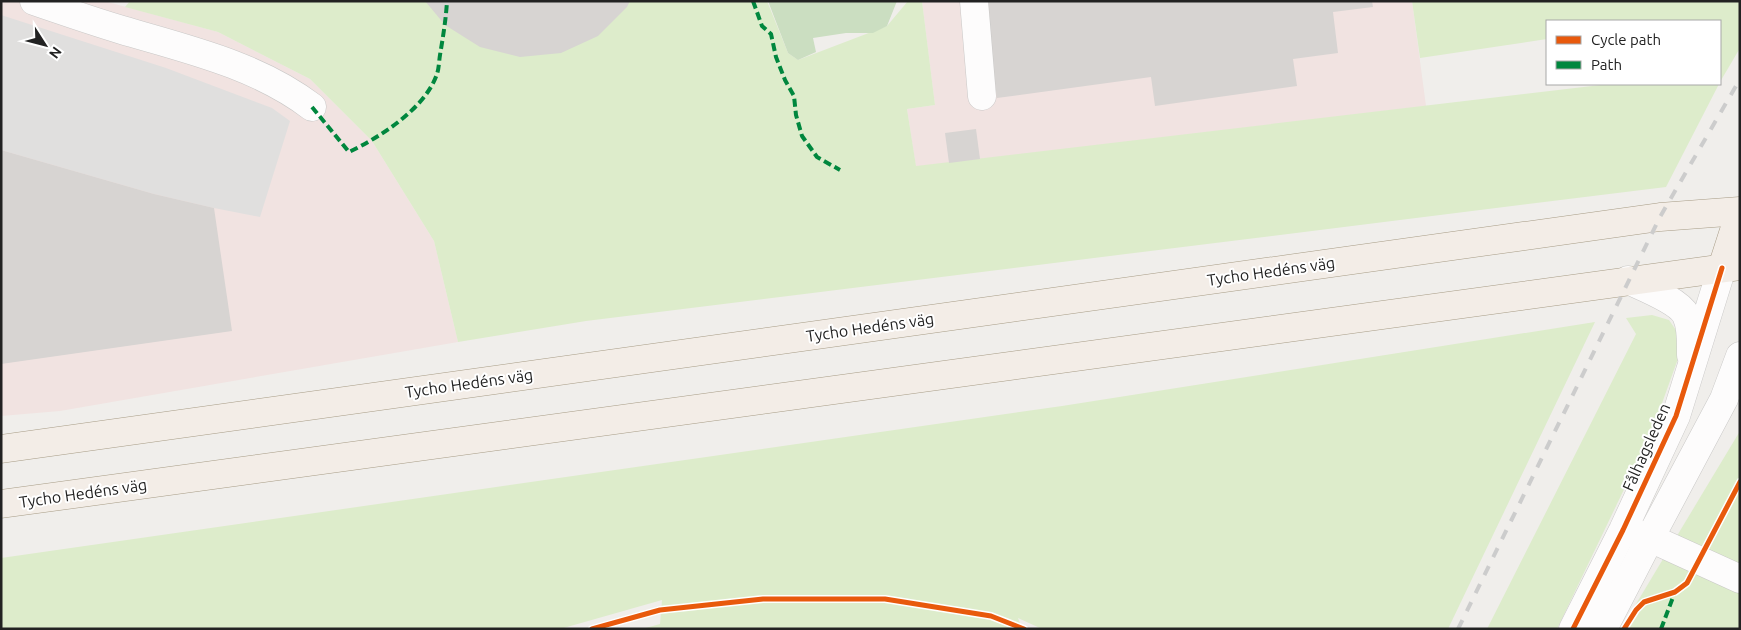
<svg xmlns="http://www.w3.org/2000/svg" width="1741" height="630" viewBox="0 0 1741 630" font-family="Ubuntu,sans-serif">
  <rect width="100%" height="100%" fill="#f0eeeb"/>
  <!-- commercial -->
  <g fill="#f1e3e1">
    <path d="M1 1H104L218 32 310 79 372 141 434 241 458 342 60 411 1 416Z"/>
    <path d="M922 1H1412L1426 106 916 167 907 109 935 105Z"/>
  </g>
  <!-- grass -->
  <g fill="#ddeccb">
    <path d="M130 1H767L788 53 798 60 887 26 908 1H922L935 105 907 109 916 166 1609 84H1719L1666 187 586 321 458 342 434 241 372 141 310 79 218 32 125 7Z"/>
    <path d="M1412 1H1740V48L1720 82V21H1547V39L1420 58Z"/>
    <path d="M1652 315 1669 320 1684 342 1652 431 1557 629H1487L1636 334 1626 318Z"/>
    <path d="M1595 322 1448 629H1042L1018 618 1022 629H642L660 624 662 600 560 629H1V558L1062 406Z"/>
    <path d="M1740 431V629H1623L1636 604Z"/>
  </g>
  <!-- forest -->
  <path fill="#cbdec1" d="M768 1H897L887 26 873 33H846L813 38 816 52 798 60 788 53Z"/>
  <!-- parking -->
  <path fill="#e0dfde" d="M1 15 166 68 272 108 290 121 260 217 214 208 154 194 1 150Z"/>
  <!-- building -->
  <g fill="#d7d4d2">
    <path d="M425 1H630L627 7 598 36 561 53 520 57 480 47 445 25Z"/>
    <path d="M984 1H1372L1373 7 1333 12 1338 53 1293 59 1297 86 1155 106 1151 77 997 98Z"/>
    <path d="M976 129 980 159 949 163 945 133Z"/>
    <path d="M1 150 154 194 214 208 232 331 1 364Z"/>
  </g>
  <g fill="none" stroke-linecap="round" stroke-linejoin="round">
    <!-- minor casing -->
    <g stroke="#c9c8c7" stroke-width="29">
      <g id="minor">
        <path d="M34 1C63 11 92 21 122 30 187 49 257 65 312 107"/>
        <path d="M974 1 982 96"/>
        <path d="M1628 280C1643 287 1679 301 1686 315 1692 327 1691 342 1691 355"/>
        <path d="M1631 532 1650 538 1740 579"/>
        <path d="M1573 629 1623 530 1676 416 1722 268"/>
        <path d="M1603 629 1650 538 1724 399 1740 356"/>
      </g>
    </g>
    <!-- major casing -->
    <g stroke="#a79c86" stroke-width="29">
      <g id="major">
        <path d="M1722 268 1740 212"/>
        <path d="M1 449 1660 217 1740 211"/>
        <path d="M1 504 1740 266"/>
      </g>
    </g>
    <!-- minor -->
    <use href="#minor" stroke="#fdfcfc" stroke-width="28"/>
    <!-- major -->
    <use href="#major" stroke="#f3ede7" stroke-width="28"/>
    <!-- rail -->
    <path stroke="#ccc" stroke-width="4" stroke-dasharray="10 10" stroke-linecap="butt" d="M1458 629 1660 217 1740 79"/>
    <!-- quiet -->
    <g stroke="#00873e" stroke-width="4" stroke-dasharray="8 4" stroke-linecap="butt">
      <path d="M753 1 762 26 771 34 776 57 785 80 794 96 796 115 802 136 817 157 840 170"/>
      <path d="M312 107 349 152C380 137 425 109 437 74 439 68 439 61 440 55 443 37 446 19 447 1"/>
      <path d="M1661 629 1675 592"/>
    </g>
    <!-- cycleway casing -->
    <g stroke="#fff" stroke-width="8">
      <g id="cycleway">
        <path d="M592 629 660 610 763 599H885L991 616 1024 629"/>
        <path d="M1573 629 1623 530 1676 416 1722 268"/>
        <path d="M1624 629 1636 610 1644 602 1675 592 1687 583 1740 482"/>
      </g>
    </g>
    <!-- cycleway -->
    <use href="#cycleway" stroke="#e8590c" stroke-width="5"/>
  </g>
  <g text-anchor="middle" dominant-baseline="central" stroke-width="4" stroke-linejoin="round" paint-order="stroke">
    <!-- street labels -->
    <g font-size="16" fill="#222" stroke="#fff">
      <text transform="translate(1271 271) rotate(-8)">Tycho Hedéns väg</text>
      <text transform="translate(870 327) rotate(-8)">Tycho Hedéns väg</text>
      <text transform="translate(469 383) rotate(-8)">Tycho Hedéns väg</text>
      <text transform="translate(1646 447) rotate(-66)">Fålhagsleden</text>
      <text transform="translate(83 493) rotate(-8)">Tycho Hedéns väg</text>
    </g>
  </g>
  <!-- border -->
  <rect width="1741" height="630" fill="none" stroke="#222222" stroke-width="5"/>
  <!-- legend -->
  <rect x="1546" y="20" width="175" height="65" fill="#ffffff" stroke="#a7a7a7"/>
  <rect x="1556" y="36" width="25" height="8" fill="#e8590c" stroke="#a7a7a7"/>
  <text x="1591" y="45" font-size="15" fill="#222222">Cycle path</text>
  <rect x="1556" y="61" width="25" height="8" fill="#00873e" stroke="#a7a7a7"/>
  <text x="1591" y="70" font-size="15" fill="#222222">Path</text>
  <!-- north arrow -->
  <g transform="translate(45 45) rotate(126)" stroke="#ffffff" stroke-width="4" paint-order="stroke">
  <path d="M0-4L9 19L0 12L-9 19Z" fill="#222222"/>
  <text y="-8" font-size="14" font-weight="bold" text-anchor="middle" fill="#222222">N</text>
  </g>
</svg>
